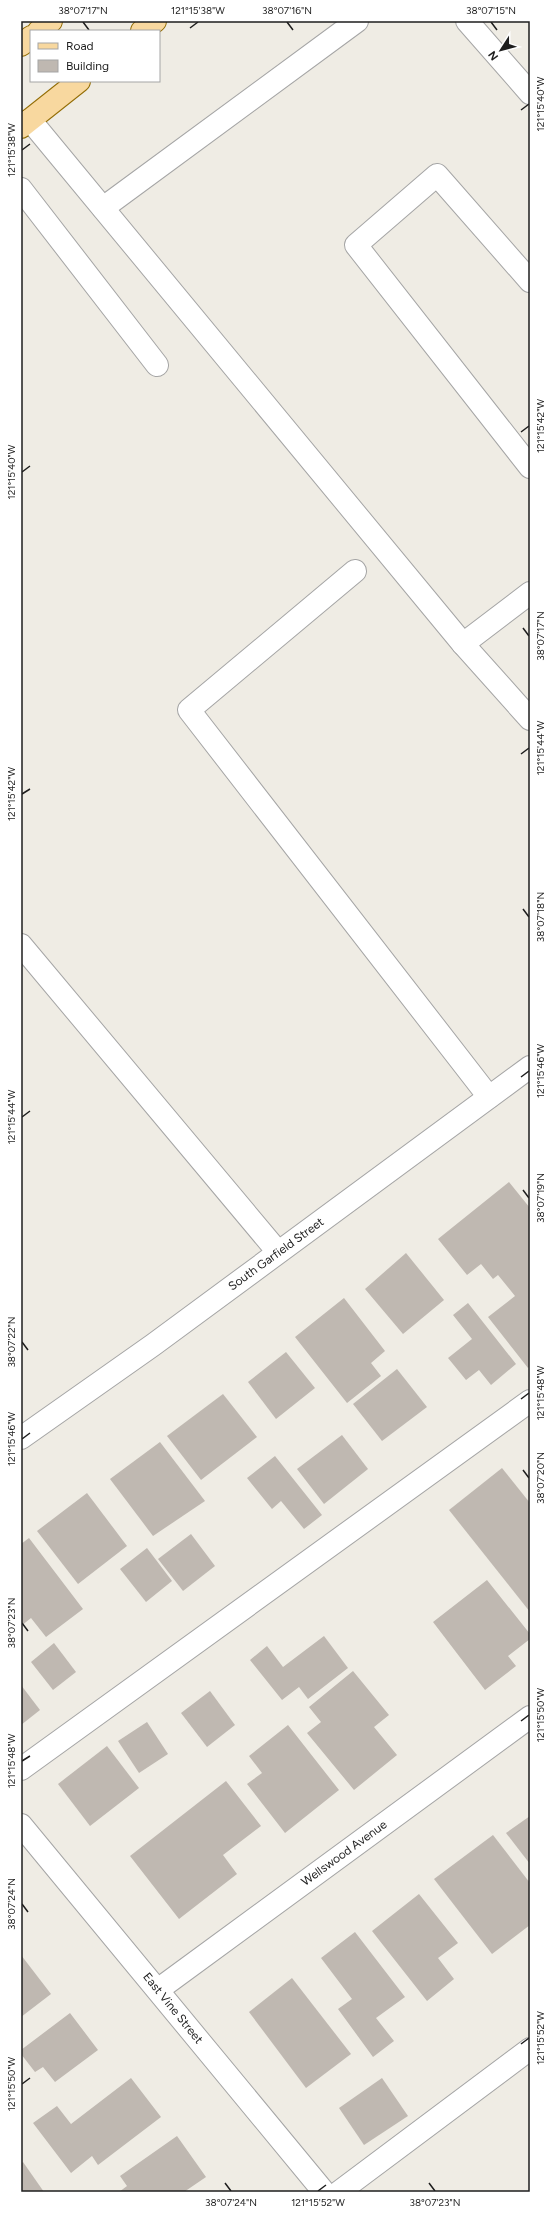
<svg xmlns="http://www.w3.org/2000/svg" width="551" height="2213" viewBox="0 0 551 2213" font-family="Figtree,sans-serif">
  <rect width="100%" height="100%" fill="#efece4"/>
  <!-- building -->
  <g fill="#bfb8b1">
    <path d="M509 1182 530 1208V1366L528 1368 488 1317 515 1296 498 1275 493 1279 481 1264 467 1275 438 1239Z"/>
    <path d="M406 1253 444 1300 403 1334 365 1289Z"/>
    <path d="M344 1298 385 1351 371 1363 381 1376 347 1403 295 1337Z"/>
    <path d="M468 1303 516 1364 491 1385 479 1370 466 1380 448 1358 472 1339 453 1315Z"/>
    <path d="M286 1352 315 1388 276 1419 248 1382Z"/>
    <path d="M397 1369 427 1407 382 1441 353 1404Z"/>
    <path d="M223 1394 257 1437 201 1480 167 1436Z"/>
    <path d="M342 1435 368 1469 324 1504 297 1469Z"/>
    <path d="M160 1442 205 1501 153 1536 110 1479Z"/>
    <path d="M275 1456 322 1515 304 1529 281 1501 272 1509 247 1478Z"/>
    <path d="M502 1468 530 1503V1612L449 1510Z"/>
    <path d="M87 1493 127 1546 78 1584 37 1531Z"/>
    <path d="M191 1534 215 1566 183 1591 158 1559Z"/>
    <path d="M29 1538 83 1609 46 1637 31 1618 21 1626V1544Z"/>
    <path d="M147 1548 172 1581 146 1602 120 1569Z"/>
    <path d="M487 1580 530 1634V1639L508 1656 516 1666 485 1690 433 1622Z"/>
    <path d="M324 1636 348 1668 308 1699 299 1687 282 1700 250 1660 267 1646 283 1667Z"/>
    <path d="M54 1643 76 1672 53 1690 31 1662Z"/>
    <path d="M353 1671 389 1715 374 1727 397 1755 354 1790 307 1733 321 1722 309 1707Z"/>
    <path d="M21 1685 40 1710 21 1725Z"/>
    <path d="M210 1691 235 1725 207 1747 181 1713Z"/>
    <path d="M147 1722 168 1754 139 1773 118 1741Z"/>
    <path d="M288 1725 339 1790 285 1833 247 1784 262 1773 249 1756Z"/>
    <path d="M107 1746 139 1788 90 1826 58 1784Z"/>
    <path d="M226 1781 261 1826 223 1855 237 1874 179 1919 130 1856Z"/>
    <path d="M530 1816V1864L506 1833Z"/>
    <path d="M493 1835 530 1883V1925L492 1954 434 1879Z"/>
    <path d="M419 1894 458 1943 438 1958 454 1979 427 2001 372 1931Z"/>
    <path d="M355 1932 405 1997 376 2018 394 2041 373 2057 338 2009 352 1999 321 1958Z"/>
    <path d="M21 1955 51 1994 21 2017Z"/>
    <path d="M292 1978 351 2054 306 2088 249 2012Z"/>
    <path d="M70 2013 98 2050 55 2082 43 2067 35 2072 21 2054V2050Z"/>
    <path d="M131 2078 161 2117 98 2165 92 2156 71 2173 33 2123 57 2106 71 2124Z"/>
    <path d="M382 2078 408 2116 364 2145 339 2108Z"/>
    <path d="M177 2136 206 2177 184 2192H119L127 2186 120 2176Z"/>
    <path d="M23 2162 44 2192H21V2164Z"/>
  </g>
  <g fill="none" stroke-linecap="round" stroke-linejoin="round">
    <!-- minor casing -->
    <g stroke="#a5a5a5" stroke-width="24">
      <g id="minor">
        <path d="M467 21 530 93"/>
        <path d="M30 120 463 644 530 719"/>
        <path d="M21 189 157 365"/>
        <path d="M103 208 357 21"/>
        <path d="M530 281 437 175 356 245 530 467"/>
        <path d="M355 571 189 710 489 1097"/>
        <path d="M463 644 530 593"/>
        <path d="M21 945 278 1252"/>
        <path d="M21 1438 153 1345 530 1067"/>
        <path d="M21 1769 530 1401"/>
        <path d="M21 1825 324 2192"/>
        <path d="M159 1989 530 1717"/>
        <path d="M339 2192 530 2049"/>
      </g>
    </g>
    <!-- major casing -->
    <g stroke="#936d05" stroke-width="24">
      <g id="major">
        <path d="M39 31 51 21"/>
        <path d="M142 31 155 21"/>
        <path d="M21 45 31 37"/>
        <path d="M21 127 79 81"/>
      </g>
    </g>
    <!-- minor -->
    <use href="#minor" stroke="#fff" stroke-width="22"/>
    <!-- major -->
    <use href="#major" stroke="#f8d89f" stroke-width="22"/>
  </g>
  <!-- ticks -->
  <path fill="none" stroke="#1e1e1e" stroke-width="1.5" d="M83 22 89 30M287 22 293 30M491 22 497 30M190 28 198 22M521 110 529 104M22 150 30 144M521 432 529 426M22 472 30 466M523 628 529 636M521 754 529 748M22 794 30 789M523 909 529 917M521 1077 529 1071M22 1117 30 1111M523 1190 529 1198M22 1342 28 1350M521 1399 529 1393M22 1439 30 1433M523 1470 529 1478M22 1623 28 1631M521 1721 529 1715M22 1761 30 1756M22 1904 28 1912M521 2044 529 2038M22 2084 30 2078M225 2183 231 2191M429 2183 435 2191M318 2191 326 2185"/>
  <g text-anchor="middle" dominant-baseline="central" stroke-width="3.5" stroke-linejoin="round" paint-order="stroke">
    <!-- street labels -->
    <g font-size="12" fill="#1e1e1e" stroke="#fff">
      <text transform="translate(276 1254) rotate(-36)">South Garfield Street</text>
      <text transform="translate(344 1853) rotate(-36)">Wellswood Avenue</text>
      <text transform="translate(173 2008) rotate(51)">East Vine Street</text>
    </g>
  </g>
  <!-- border -->
  <rect width="551" height="2213" fill="none" stroke="#ffffff" stroke-width="44"/>
  <!-- legend -->
  <rect x="30" y="30" width="130" height="52" fill="#ffffff" stroke="#a5a5a5"/>
  <rect x="38" y="43" width="20" height="6" fill="#f8d89f" stroke="#a5a5a5"/>
  <text x="66" y="50" font-size="12" fill="#1e1e1e">Road</text>
  <rect x="38" y="60" width="20" height="12" fill="#bfb8b1" stroke="#a5a5a5"/>
  <text x="66" y="70" font-size="12" fill="#1e1e1e">Building</text>
  <!-- north arrow -->
  <g transform="translate(501 50) rotate(234)" stroke="#ffffff" stroke-width="3" paint-order="stroke">
  <path d="M0-3L7 15L0 10L-7 15Z" fill="#1e1e1e"/>
  <text y="-6" font-size="11" font-weight="bold" text-anchor="middle" fill="#1e1e1e">N</text>
  </g>
  <rect x="22" y="22" width="507" height="2169" fill="none" stroke="#1e1e1e" stroke-width="1.5"/>
  <g font-size="10" text-anchor="middle" fill="#1e1e1e">
    <text x="83" y="14">38°07'17"N</text>
    <text x="198" y="14">121°15'38"W</text>
    <text x="287" y="14">38°07'16"N</text>
    <text x="491" y="14">38°07'15"N</text>
    <text transform="translate(540 104) rotate(-90)" y="4">121°15'40"W</text>
    <text transform="translate(11 150) rotate(-90)" y="4">121°15'38"W</text>
    <text transform="translate(540 426) rotate(-90)" y="4">121°15'42"W</text>
    <text transform="translate(11 472) rotate(-90)" y="4">121°15'40"W</text>
    <text transform="translate(540 636) rotate(-90)" y="4">38°07'17"N</text>
    <text transform="translate(540 748) rotate(-90)" y="4">121°15'44"W</text>
    <text transform="translate(11 794) rotate(-90)" y="4">121°15'42"W</text>
    <text transform="translate(540 917) rotate(-90)" y="4">38°07'18"N</text>
    <text transform="translate(540 1071) rotate(-90)" y="4">121°15'46"W</text>
    <text transform="translate(11 1117) rotate(-90)" y="4">121°15'44"W</text>
    <text transform="translate(540 1198) rotate(-90)" y="4">38°07'19"N</text>
    <text transform="translate(11 1342) rotate(-90)" y="4">38°07'22"N</text>
    <text transform="translate(540 1393) rotate(-90)" y="4">121°15'48"W</text>
    <text transform="translate(11 1439) rotate(-90)" y="4">121°15'46"W</text>
    <text transform="translate(540 1478) rotate(-90)" y="4">38°07'20"N</text>
    <text transform="translate(11 1623) rotate(-90)" y="4">38°07'23"N</text>
    <text transform="translate(540 1715) rotate(-90)" y="4">121°15'50"W</text>
    <text transform="translate(11 1761) rotate(-90)" y="4">121°15'48"W</text>
    <text transform="translate(11 1904) rotate(-90)" y="4">38°07'24"N</text>
    <text transform="translate(540 2038) rotate(-90)" y="4">121°15'52"W</text>
    <text transform="translate(11 2084) rotate(-90)" y="4">121°15'50"W</text>
    <text x="231" y="2206">38°07'24"N</text>
    <text x="318" y="2206">121°15'52"W</text>
    <text x="435" y="2206">38°07'23"N</text>
  </g>
</svg>
